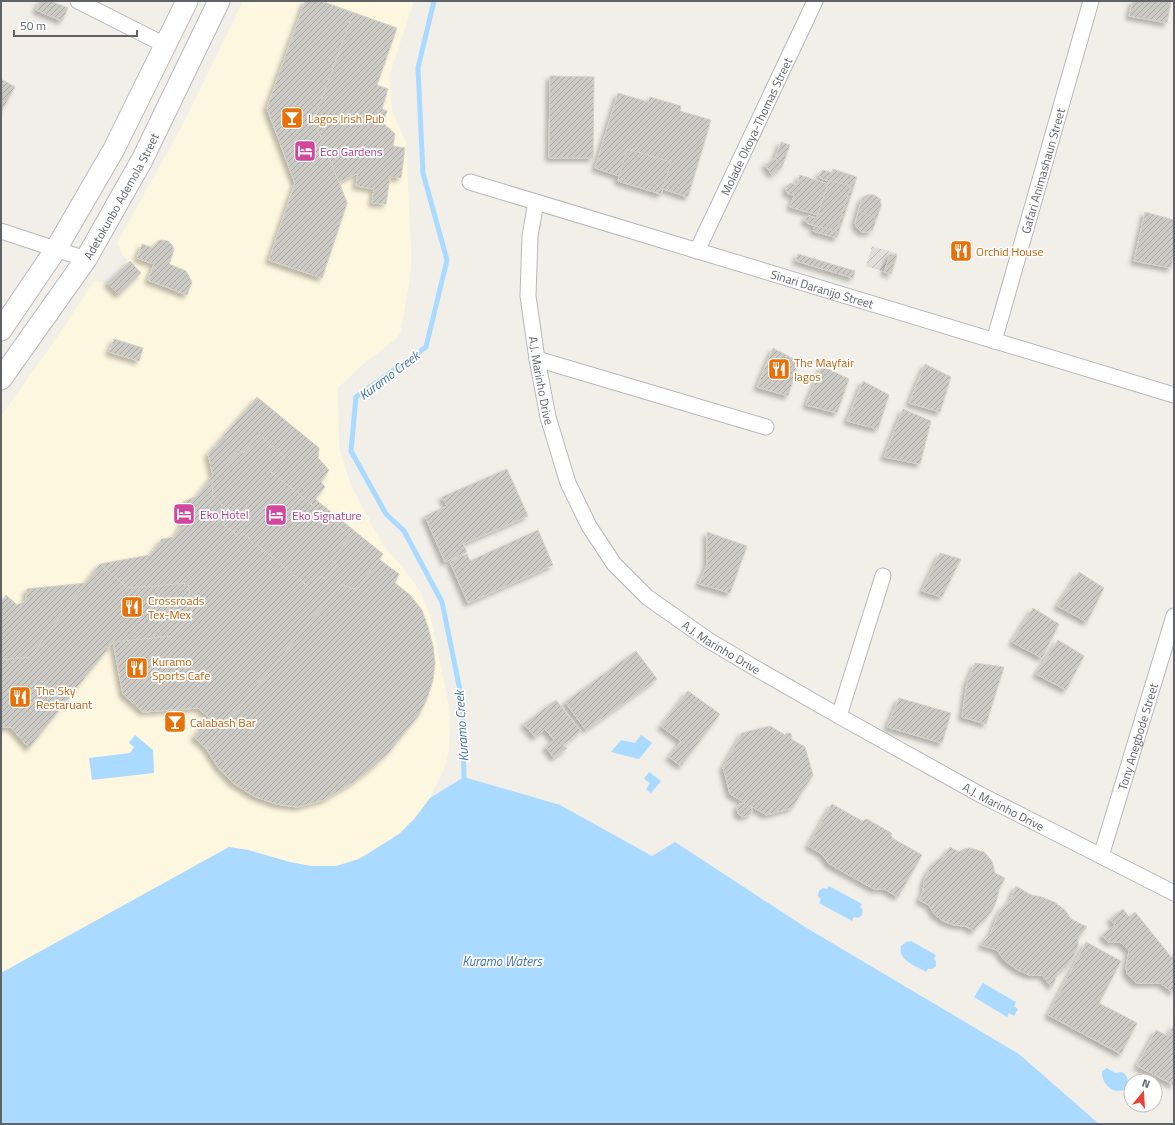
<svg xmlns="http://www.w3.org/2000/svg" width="1175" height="1125" viewBox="0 0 1175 1125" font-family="'Titillium Web',sans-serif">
  <defs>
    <pattern id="industrial-furrows" width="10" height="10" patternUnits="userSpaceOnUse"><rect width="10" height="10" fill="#e0deda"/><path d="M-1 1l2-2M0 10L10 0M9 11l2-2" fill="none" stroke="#b9b8b5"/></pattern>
    <pattern id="building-hatch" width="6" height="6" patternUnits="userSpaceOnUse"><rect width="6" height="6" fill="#cccac5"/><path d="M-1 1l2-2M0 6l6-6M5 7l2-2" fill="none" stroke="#a9a8a4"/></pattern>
    <filter id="shadow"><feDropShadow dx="-3.5" dy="3.5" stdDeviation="2" flood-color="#0004"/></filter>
  </defs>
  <rect width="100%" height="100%" fill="#f1efe8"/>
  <!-- commercial -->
  <path fill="#fef7e0" d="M243 1H414L389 76 392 111 406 143 411 246V267L409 284 401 331 397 338 363 364 338 388 339 447 350 483 382 544 405 570 421 593 431 618 450 713 449 750 445 767 430 798 415 818 399 834 382 846 359 859 336 866H311L290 862 248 850 229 847 1 973V416L58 336 94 281 107 283 129 261 123 256 117 243 182 126Z"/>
  <!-- industrial -->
  <path fill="url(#industrial-furrows)" d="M872 246 898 254 891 274 866 266Z"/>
  <!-- water -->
  <g fill="#aadaff">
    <path d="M135 735 153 750 154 773 92 780 89 758 130 753 134 747 129 743Z"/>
    <path d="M641 735 652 743 639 759 611 752 621 740 635 743Z"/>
    <path d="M649 772 661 781 651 793 646 789 650 783 644 779Z"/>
    <path d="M464 777 560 805 652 856 675 842 805 927 1019 1054 1099 1124H1V973L229 847 248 850 290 862 311 866H336L359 859 399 834 415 818 430 798Z"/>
    <path d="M829 886 862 904 860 907 863 910 862 915 858 918 854 917 852 921 819 903 821 899 818 896 819 891 823 888 827 889Z"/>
    <path d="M911 941 936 955 934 959 936 962V966L932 969H928L926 972C915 965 898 961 901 946L906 942Z"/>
    <path d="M983 983 1016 1002 1014 1006 1018 1009 1014 1016 1009 1013 1007 1017 974 997Z"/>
    <path d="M1107 1068 1115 1073 1122 1072C1128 1076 1130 1082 1125 1089 1113 1096 1101 1083 1102 1071Z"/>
  </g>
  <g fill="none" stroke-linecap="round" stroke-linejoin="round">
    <!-- stream -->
    <path stroke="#aadaff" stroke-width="5" d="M434 1 418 68 423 173 447 260 426 347 356 397 351 451 386 514 404 531 442 602 462 700 464 777"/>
  </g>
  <!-- building -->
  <g fill="url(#building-hatch)" stroke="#d6d1c6" filter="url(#shadow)">
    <path d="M40 1H51L68 8 62 21 36 10Z"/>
    <path d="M305 1H321L397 28 377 85 388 89 382 109 387 111 383 123 395 134 393 146 405 148 401 178 390 177 386 204 372 203 374 189 356 186 358 173 339 182 347 203 322 278 269 260 295 183 267 108Z"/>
    <path d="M305 1H321L353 13 314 120 347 203 322 278 269 260 295 183 267 108Z"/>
    <path d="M1133 1H1171L1167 23 1129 16Z"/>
    <path d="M550 76 594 77 593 158H549Z"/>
    <path d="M1 79 15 87 1 112Z"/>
    <path d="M618 93 648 102 650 97 681 106 680 111 711 120 688 197 663 189 661 194 618 181 619 176 595 168Z"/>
    <path d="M781 142 790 145 782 167 775 158Z"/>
    <path d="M627 149 671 162 661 194 618 181Z"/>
    <path d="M775 158 782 167 772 175 765 165Z"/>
    <path d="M833 169 857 177 837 238 813 231 815 226 807 223 805 220 806 217 809 216 817 218 818 215 790 207 794 196 787 193 786 187 790 183 797 185 800 175 828 184 829 181 820 178 819 175 823 170 832 173Z"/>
    <path d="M829 180 851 186 836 232 807 223 805 220 806 217 809 216 817 218Z"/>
    <path d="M867 195H874L880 199 881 205 873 229 869 232H862L857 228 855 223 862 199Z"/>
    <path d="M867 195H874L880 199 881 205 877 218 858 212 862 199Z"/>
    <path d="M1145 212 1174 220V254L1171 268 1134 261Z"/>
    <path d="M162 240 168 241 172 245 174 250 169 264 186 271 192 282 187 295 148 280 154 264 137 258 142 244 153 248 158 241Z"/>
    <path d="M798 254 855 271 853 278 796 261Z"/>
    <path d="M890 254 897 256 891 274 884 272Z"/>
    <path d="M130 261 141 273 119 295 107 283Z"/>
    <path d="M114 339 143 348 139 361 109 352Z"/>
    <path d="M773 348 799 362 788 396 757 387Z"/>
    <path d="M925 364 951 377 940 412 909 403Z"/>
    <path d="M822 366 849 379 837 413 806 405Z"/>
    <path d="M863 381 889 395 878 429 847 421Z"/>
    <path d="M257 397 319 448 318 458 329 470 321 482 325 487 315 499 383 554 357 590 341 584 206 748 194 737 209 717 198 708 143 712 123 694 113 642 29 748 11 727H1V602L6 595 17 605 26 601 27 589 86 583 100 564 150 555 162 539 174 537 182 524 183 502 197 496 213 475 208 454Z"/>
    <path d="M903 409 931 421 920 464 884 457Z"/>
    <path d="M259 435 285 456 271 472 351 536 331 560 337 565 325 579 321 576 310 588 243 533 239 537 224 525 223 519 230 511 213 498 212 482 239 450 243 453Z"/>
    <path d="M507 469 528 516 463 544 467 552 445 562 425 516 447 506 442 497Z"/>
    <path d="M538 530 553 565 468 603 450 562 467 554 470 561Z"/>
    <path d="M707 532 747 546 730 593 699 584 707 565Z"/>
    <path d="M940 553 961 559 942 597 922 591Z"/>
    <path d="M379 559 399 574 395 583 410 595 422 610 428 627 433 646 435 663 433 680 427 699 419 715 390 751 370 770 354 782 324 800 298 807 276 804 254 796 233 783 218 767 206 748 341 584 357 590Z"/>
    <path d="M100 564 128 588 188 583 192 611 172 636 113 642 29 748 11 727H1V660L30 657Z"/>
    <path d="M1079 572 1104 588 1087 622 1057 606Z"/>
    <path d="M1033 608 1059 624 1042 658 1012 642Z"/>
    <path d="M1058 640 1084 656 1066 690 1036 674Z"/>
    <path d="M636 651 657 679 586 730 565 702Z"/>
    <path d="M975 663 1004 667 986 724 962 717 967 683Z"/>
    <path d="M688 691 720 714 681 766 669 757 681 741 661 726Z"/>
    <path d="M899 698 951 713 942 743 887 727Z"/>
    <path d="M556 700 581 731 563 745 567 748 554 758 546 747 554 740 545 729 535 737 524 724Z"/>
    <path d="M770 726 785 735 787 733H790L792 736 791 739 805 747 813 775 792 808 766 815 751 806 752 810 751 814 743 817 738 814 737 808 739 804 745 803 730 794 723 767 742 733Z"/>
    <path d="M832 804 862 821 867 819 891 833 892 838 922 855 898 897 884 889H874L829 864 822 854 808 846Z"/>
    <path d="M950 847 959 852 964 849 970 848 984 852 992 861 995 873 1005 878 999 889 997 899 993 909 986 918 979 924 974 931 965 926 954 925 943 921 934 914 929 905 919 900 923 892 924 881 929 870 936 861 944 856Z"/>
    <path d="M1016 886 1031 895 1042 897 1054 902 1065 910 1071 919 1087 927 1078 938V947L1073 958 1066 967 1058 973 1052 987 1042 975H1029L1016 969 1004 960 997 950 981 945 991 933 998 915 1004 906 1010 901Z"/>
    <path d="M1123 909 1129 917 1135 912 1172 958 1174 951V993L1160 983H1136L1127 974 1126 967 1129 951 1120 942H1108L1102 935 1115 925 1110 919Z"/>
    <path d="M1086 942 1121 961 1099 1003 1137 1023 1121 1054 1048 1015Z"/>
    <path d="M1174 1024V1085L1137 1066 1156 1030 1168 1036Z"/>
  </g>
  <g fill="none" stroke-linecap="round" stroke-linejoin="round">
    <!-- street casing -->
    <g stroke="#b5b8bc" stroke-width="17">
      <g id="street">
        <path d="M78 1 165 45"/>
        <path id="s1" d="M470 182 1174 395"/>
        <path id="s2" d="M536 202 530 236 528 296 537 359 548 417 568 483 589 526 614 564 647 597 708 640 757 669 839 716 981 795 1174 893"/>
        <path d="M1 231 86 259"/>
        <path id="s3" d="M697 251 815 1"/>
        <path id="s4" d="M994 341 1091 1"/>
        <path d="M537 359 766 427"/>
        <path d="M839 716 883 576"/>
        <path id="s5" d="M1101 856 1174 616"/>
      </g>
    </g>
    <!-- secondary casing -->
    <g stroke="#b6babf" stroke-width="23">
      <g id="secondary">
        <path d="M1 330 56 249 114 149 187 1"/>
        <path id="s6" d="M1 379 86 259 142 160 219 1"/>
      </g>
    </g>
    <!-- street -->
    <use href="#street" stroke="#fff" stroke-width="15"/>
    <!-- secondary -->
    <use href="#secondary" stroke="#fff" stroke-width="21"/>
  </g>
  <!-- icons -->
  <defs>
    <g id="bar-square" transform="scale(1.15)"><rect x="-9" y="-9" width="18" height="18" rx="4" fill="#e8710a" stroke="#fff"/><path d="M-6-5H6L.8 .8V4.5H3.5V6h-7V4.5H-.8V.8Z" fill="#fff"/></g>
    <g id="hotel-square" transform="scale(1.15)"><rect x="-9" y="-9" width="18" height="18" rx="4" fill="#d1479c" stroke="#fff"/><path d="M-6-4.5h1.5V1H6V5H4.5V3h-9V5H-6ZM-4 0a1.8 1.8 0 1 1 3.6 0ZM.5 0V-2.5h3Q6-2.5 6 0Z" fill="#fff"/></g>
    <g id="restaurant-square" transform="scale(1.15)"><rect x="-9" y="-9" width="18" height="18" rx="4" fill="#e8710a" stroke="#fff"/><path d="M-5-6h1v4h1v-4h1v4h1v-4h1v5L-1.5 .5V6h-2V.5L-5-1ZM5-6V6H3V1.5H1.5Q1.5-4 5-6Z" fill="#fff"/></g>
  </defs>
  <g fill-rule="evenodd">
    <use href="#bar-square" x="292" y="118"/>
    <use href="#hotel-square" x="305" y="151"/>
    <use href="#restaurant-square" x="961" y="251"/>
    <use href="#restaurant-square" x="779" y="369"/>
    <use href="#hotel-square" x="184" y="514"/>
    <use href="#hotel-square" x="276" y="515"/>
    <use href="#restaurant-square" x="132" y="607"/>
    <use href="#restaurant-square" x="137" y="668"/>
    <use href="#restaurant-square" x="20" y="697"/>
    <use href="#bar-square" x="175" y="722"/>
  </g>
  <g text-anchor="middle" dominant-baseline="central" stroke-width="3.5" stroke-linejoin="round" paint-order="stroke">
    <!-- food labels -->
    <g font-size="12" fill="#c56008" stroke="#fff" text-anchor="start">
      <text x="308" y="118">Lagos Irish Pub</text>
      <text x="976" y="251">Orchid House</text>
      <text x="794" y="362">The Mayfair<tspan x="794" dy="14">lagos</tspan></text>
      <text x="148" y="600">Crossroads<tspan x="148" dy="14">Tex-Mex</tspan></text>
      <text x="152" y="661">Kuramo<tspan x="152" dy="14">Sports Cafe</tspan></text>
      <text x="36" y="690">The Sky<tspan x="36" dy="14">Restaruant</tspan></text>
      <text x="190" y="722">Calabash Bar</text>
    </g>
    <!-- street labels -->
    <g font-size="12" fill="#5f6368" stroke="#fff">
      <text stroke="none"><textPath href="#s3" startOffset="138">Molade Okoya-Thomas Street</textPath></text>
      <text stroke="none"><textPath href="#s4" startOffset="177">Gafari Animashaun Street</textPath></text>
      <text stroke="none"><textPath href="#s6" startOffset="219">Adetokunbo Ademola Street</textPath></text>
      <text stroke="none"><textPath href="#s1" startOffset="368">Sinari Daranijo Street</textPath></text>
      <text stroke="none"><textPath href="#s2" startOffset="180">A.J. Marinho Drive</textPath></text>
      <text stroke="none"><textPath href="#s2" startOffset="516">A.J. Marinho Drive</textPath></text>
      <text stroke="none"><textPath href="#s5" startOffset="125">Tony Anegbode Street</textPath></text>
      <text stroke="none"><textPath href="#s2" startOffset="840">A.J. Marinho Drive</textPath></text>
    </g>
    <!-- hotel labels -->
    <g font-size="12" fill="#b23c85" stroke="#fff" text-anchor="start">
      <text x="320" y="151">Eco Gardens</text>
      <text x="200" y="514">Eko Hotel</text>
      <text x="292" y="515">Eko Signature</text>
    </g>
    <!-- water labels -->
    <g font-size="13" font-style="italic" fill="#4174aa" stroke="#fff">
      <text transform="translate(389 375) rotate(-37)">Kuramo Creek</text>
      <text transform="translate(461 726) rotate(-94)">Kuramo Creek</text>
      <text x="502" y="961">Kuramo Waters</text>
    </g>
  </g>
  <!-- border -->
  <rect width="1175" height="1125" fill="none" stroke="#5f6368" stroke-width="4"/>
  <!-- north arrow -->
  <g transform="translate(1143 1093) rotate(18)"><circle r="19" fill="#ffffff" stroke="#bfc1c3"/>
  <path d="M0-3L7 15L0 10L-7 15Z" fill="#ea4335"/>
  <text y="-6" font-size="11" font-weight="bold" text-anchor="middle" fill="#5f6368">N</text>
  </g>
  <!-- scale -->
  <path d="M14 30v6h123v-6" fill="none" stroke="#5f6368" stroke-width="2"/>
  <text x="20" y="30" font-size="12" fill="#5f6368" stroke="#ffffff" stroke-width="3" paint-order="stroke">50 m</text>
</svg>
